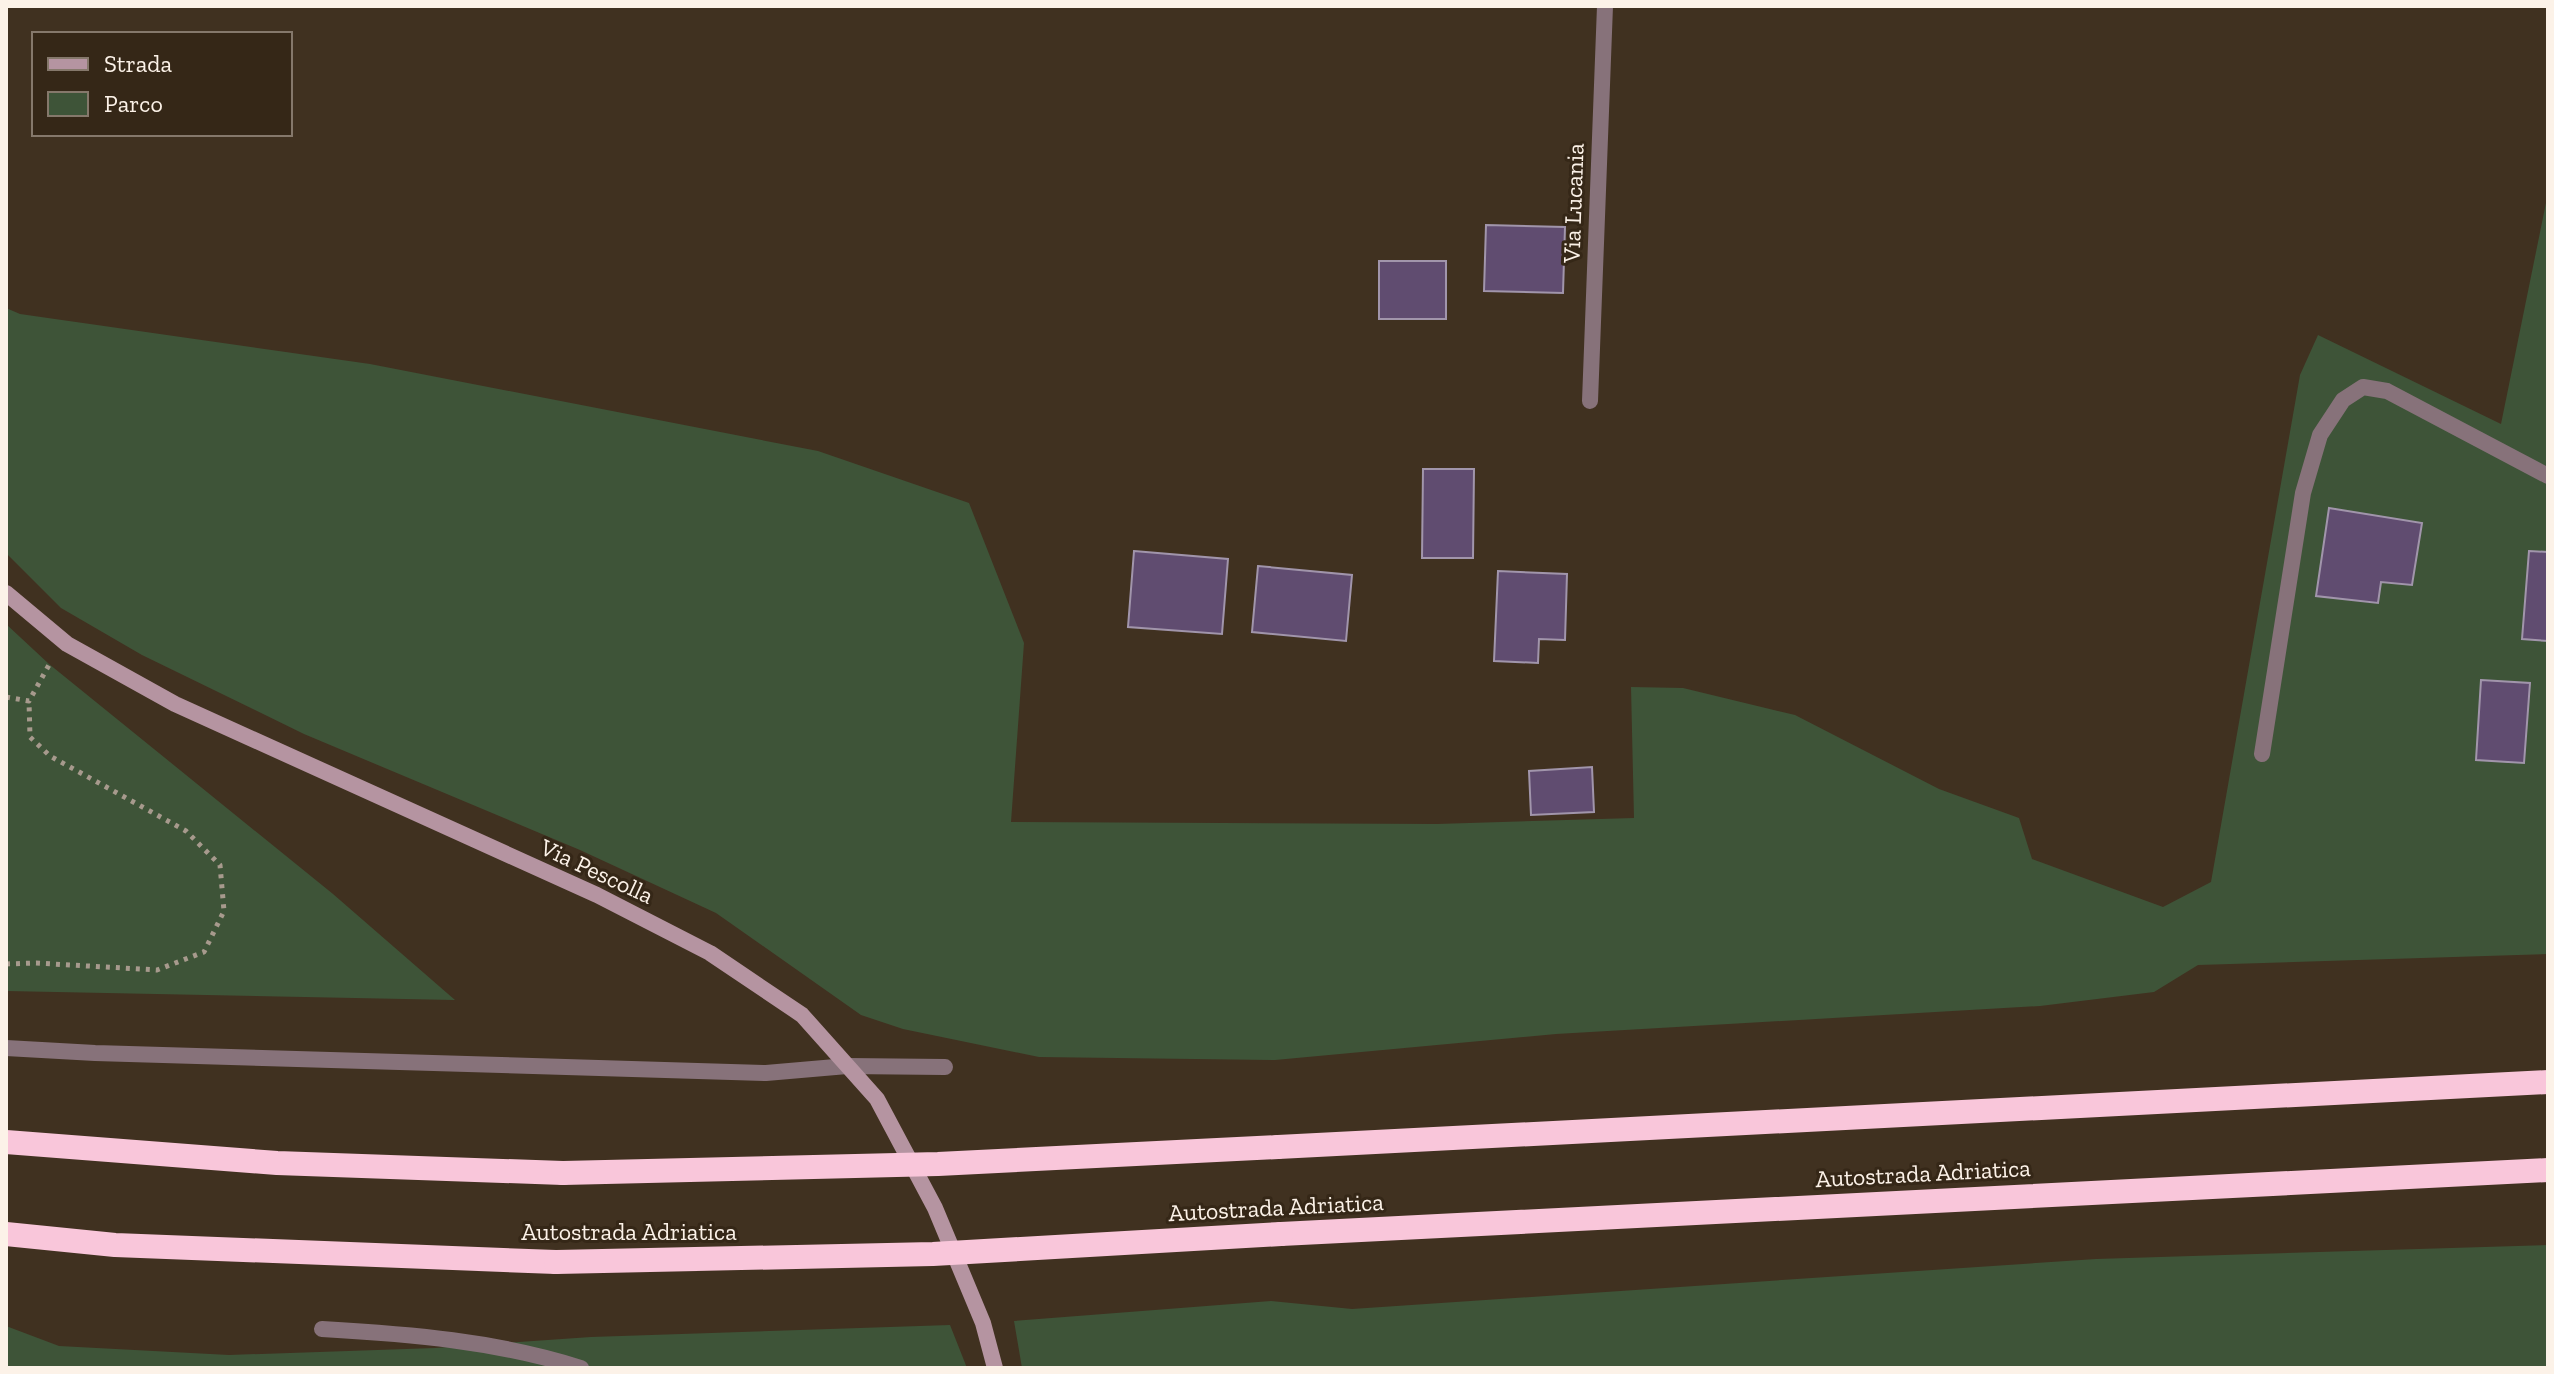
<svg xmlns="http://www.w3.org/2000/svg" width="2554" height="1374" viewBox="0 0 2554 1374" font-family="'Zilla Slab',serif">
  <rect width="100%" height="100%" fill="#403120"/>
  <!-- green -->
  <g fill="#3e5438" fill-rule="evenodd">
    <path d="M2548 193V552L2529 551 2522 638 2548 641V954L2198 965 2154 992 2040 1006 1556 1034 1275 1060 1039 1057 903 1029 861 1015 716 913 580 850 304 734 142 655 61 608 6 553V308L20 314 370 364 818 451 969 503 1024 643 1011 822 1437 824 1634 818 1631 687 1683 688 1795 715 1939 789 2019 818 2032 859 2163 907 2211 882 2300 375 2318 335 2501 424ZM2330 509 2381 582 2378 603 2316 596ZM2481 680 2529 683 2524 763 2476 760Z"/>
    <path d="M6 624 49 664 333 894 455 1000 6 991Z"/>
    <path d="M2548 1245V1368H1022L1014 1321 1271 1301 1352 1309 2096 1259Z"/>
    <path d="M950 1325 967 1368H6V1326L59 1346 229 1355 435 1348 591 1337Z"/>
  </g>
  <!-- building -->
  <g fill="#604c70" stroke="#a195ab" stroke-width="2">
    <path d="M1486 225 1565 227 1563 293 1484 291Z"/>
    <rect x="1379" y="261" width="67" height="58"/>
    <path d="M1423 469H1474L1473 558H1422Z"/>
    <path d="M2329 508 2422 523 2412 585 2381 582 2378 603 2316 596Z"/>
    <path d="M1134 551 1228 559 1222 634 1128 627Z"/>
    <path d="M2529 551 2548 552V641L2522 639Z"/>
    <path d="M1258 566 1352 575 1346 641 1252 632Z"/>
    <path d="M1498 571 1567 574 1565 640 1539 639 1538 663 1494 661Z"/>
    <path d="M2481 680 2530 683 2524 763 2476 760Z"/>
    <path d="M1592 767 1594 812 1531 815 1529 771Z"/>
  </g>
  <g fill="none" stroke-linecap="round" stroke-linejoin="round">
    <!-- path -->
    <g stroke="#a79a8d" stroke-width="5" stroke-dasharray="4 6" stroke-linecap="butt">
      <path d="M6 697 29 701 50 663"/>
      <path d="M6 964 36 963 157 970 204 952 224 911 220 865 186 831 50 756 30 737 29 701"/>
    </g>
    <!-- lane -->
    <g stroke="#87727a" stroke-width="16">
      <path d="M2262 754 2303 493 2320 435 2343 400 2363 387 2387 391 2548 476"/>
      <path d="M6 1048 95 1053 766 1073 847 1066 945 1067"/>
      <path d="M322 1329C409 1334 497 1341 581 1368"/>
    </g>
    <!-- street -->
    <path stroke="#87727a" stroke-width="16" d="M1590 401 1605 6"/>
    <!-- secondary -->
    <path stroke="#b594a1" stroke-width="16" d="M6 593 67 644 175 704 597 895 710 953 802 1015 877 1099 935 1208 983 1323 995 1368"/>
    <!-- highway -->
    <g stroke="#f9c6da" stroke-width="24">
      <path d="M6 1142 277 1163 563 1173"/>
      <path d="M1278 1147 2548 1082"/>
      <path d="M6 1234 115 1245 556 1262"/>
      <path d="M1281 1234 2548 1170"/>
    </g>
    <!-- highway-bridge -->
    <g stroke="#f9c6da" stroke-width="24">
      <path d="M563 1173 938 1164 1278 1147"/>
      <path d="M556 1262 933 1254 1281 1234"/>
    </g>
  </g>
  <g text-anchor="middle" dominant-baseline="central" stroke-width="6" stroke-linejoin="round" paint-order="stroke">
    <!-- street labels -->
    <g font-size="24" fill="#fcf2e8" stroke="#352717">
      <text transform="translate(1573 203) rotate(-88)">Via Lucania</text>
      <text transform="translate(597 871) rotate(25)">Via Pescolla</text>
      <text transform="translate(1923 1173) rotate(-3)">Autostrada Adriatica</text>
      <text transform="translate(1276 1207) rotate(-3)">Autostrada Adriatica</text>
      <text x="629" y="1231">Autostrada Adriatica</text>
    </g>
  </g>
  <!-- border -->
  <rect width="2554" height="1374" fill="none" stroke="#fcf2e8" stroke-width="16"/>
  <!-- legend -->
  <rect x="32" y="32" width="260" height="104" fill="#352717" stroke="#85786b" stroke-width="2"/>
  <rect x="48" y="58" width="40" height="12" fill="#b594a1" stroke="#85786b" stroke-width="2"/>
  <text x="104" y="72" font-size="24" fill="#fcf2e8">Strada</text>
  <rect x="48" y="92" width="40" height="24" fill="#3e5438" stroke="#85786b" stroke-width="2"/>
  <text x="104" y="112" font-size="24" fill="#fcf2e8">Parco</text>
</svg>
